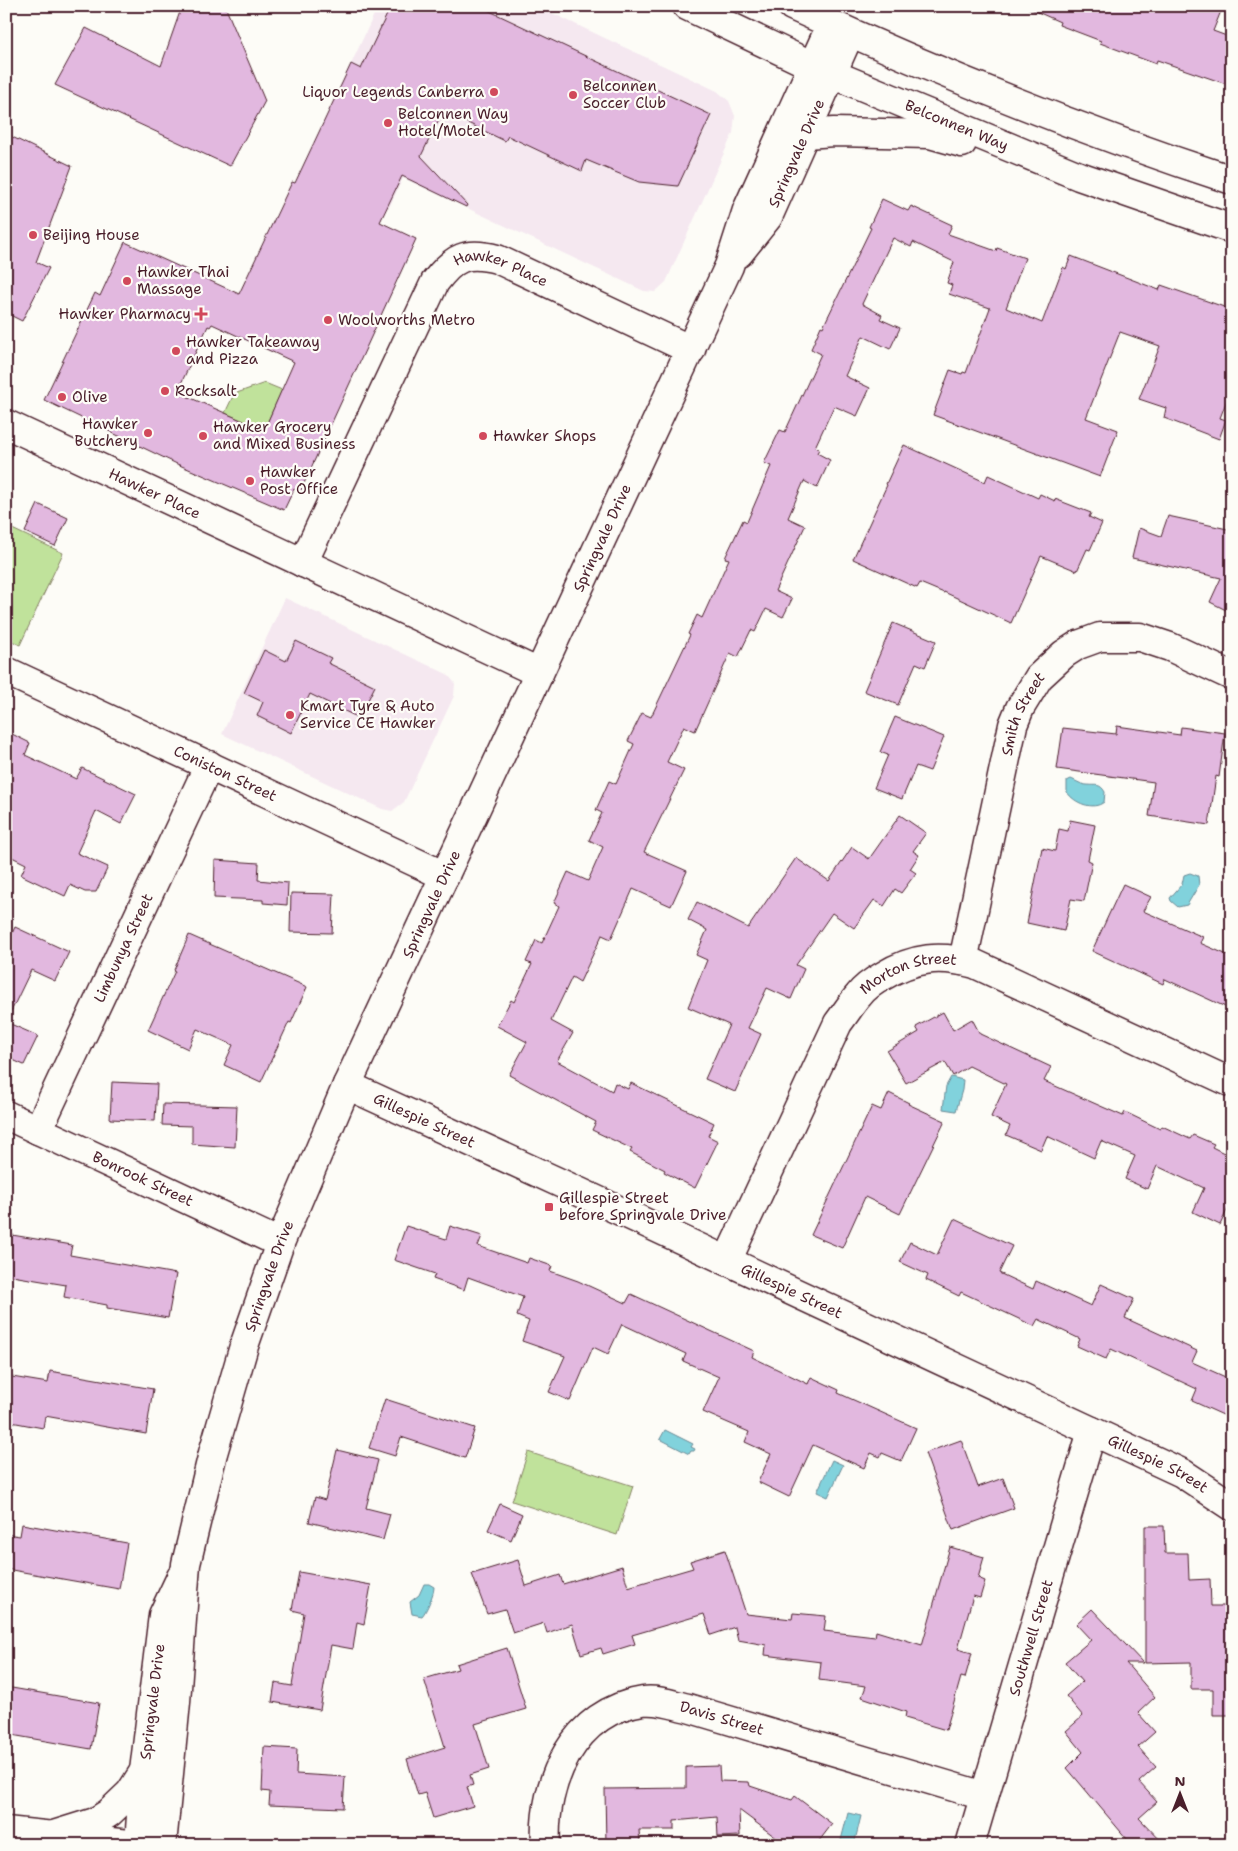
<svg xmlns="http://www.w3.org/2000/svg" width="1238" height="1851" viewBox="0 0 1238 1851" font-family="'Shantell Sans',sans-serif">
  <rect width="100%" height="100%" fill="#fdfcf7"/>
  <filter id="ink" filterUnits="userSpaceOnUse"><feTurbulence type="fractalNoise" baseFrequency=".02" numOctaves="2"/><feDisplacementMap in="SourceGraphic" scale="10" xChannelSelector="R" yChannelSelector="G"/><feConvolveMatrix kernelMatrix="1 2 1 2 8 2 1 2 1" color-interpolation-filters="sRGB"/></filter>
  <g filter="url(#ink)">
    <!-- built -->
    <g fill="#f5e8f0">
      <path d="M378 6H537L717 91 729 101 735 116 733 133 666 282 655 292 644 291 403 178 389 208 303 168Z"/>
      <path d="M285 598 447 674 455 683 454 696 404 802 392 811 382 809 222 734Z"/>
    </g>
    <!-- green -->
    <g fill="#c0e29b" stroke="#858063">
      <path d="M265 383 282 390 264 430 225 413 234 394Z"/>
      <path d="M8 527 63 553 20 645 6 638V532Z"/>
      <path d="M528 1452 633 1486 617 1535 512 1501Z"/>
    </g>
    <!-- water -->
    <g fill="#81d2dc" stroke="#6b8a95">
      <path d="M1071 779C1076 781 1082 785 1087 785 1096 786 1100 783 1105 792L1104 802C1093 811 1074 803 1067 792V781Z"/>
      <path d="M1190 873 1198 876 1199 885 1187 905 1178 907 1171 901 1170 898 1182 884 1184 875Z"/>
      <path d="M951 1077 963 1080 962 1090 956 1111 943 1109 946 1086Z"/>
      <path d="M665 1430 693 1444 691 1447 695 1449 694 1451H691L689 1454 660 1439Z"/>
      <path d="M832 1460 843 1465 828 1497 817 1492Z"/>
      <path d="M424 1584H429L434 1587C434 1594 426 1612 422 1616L412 1614 410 1602 419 1595Z"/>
      <path d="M848 1813 861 1816 854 1845 840 1844Z"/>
    </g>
    <!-- building -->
    <g fill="#e2b8df" stroke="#4a1f2b" fill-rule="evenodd">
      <path d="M182 6H225L265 101 230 166 55 85 86 28 161 66Z"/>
      <path d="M391 6H479L711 115 678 186 639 182 586 160 582 171 508 136 505 141 443 111 421 156 467 205 466 207 402 176 380 222 416 239 300 492 294 489 284 510 177 464 44 400 95 293 100 296 125 242 239 294 292 182 295 183 351 64 361 69ZM212 324 294 362 264 430 177 392 208 326 210 327Z"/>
      <path d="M1024 6H1223L1213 31 1232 38V86L1157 60 1156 64 1100 43 1101 41 1059 25 1060 22Z"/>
      <path d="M6 134 72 166 36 262 49 268 22 321 6 313Z"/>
      <path d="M882 199 908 211 911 206 952 225 948 234 996 251 997 248 1025 258 1006 308 1042 323 1063 267 1066 269 1071 256 1159 290 1161 285 1227 308 1225 314 1232 316V387L1220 418 1226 420 1219 439 1164 418 1166 408 1139 399 1160 346 1120 332 1086 418 1118 430 1100 477 933 415 950 370 962 374 963 372 966 373 990 308 949 294 952 285 947 283 954 262 913 242 911 247 893 238 862 304 882 315 880 319 900 328 890 349 863 336 845 376 870 388 857 416 834 406 815 447 819 449 817 453 830 460 817 488 804 481 788 518 805 526 775 591 792 599 783 617 766 609 755 632 751 630 738 657 730 653 695 731 684 726 667 762 684 770 644 852 687 871 671 906 633 889 611 939 602 935 580 982 572 977 551 1021 573 1033 557 1061 612 1091 615 1083 628 1089 631 1083 714 1123 708 1136 718 1141 695 1188 664 1172 665 1170 630 1152 632 1149 592 1130 596 1122 509 1075 527 1042 497 1026 511 1000 514 1002 532 964 526 962 536 940 542 943 559 906 554 903 568 872 588 881 603 847 589 840 602 813 596 810 609 781 616 784 634 744 628 741 642 713 651 717 690 635 688 634 697 615 702 618 729 559 725 558 743 520 747 522 771 466 764 463 780 430 785 432 821 354 811 349 821 326 823 327 871 228 869 227Z"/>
      <path d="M904 445 985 482 988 475 1038 498 1040 494 1055 501V499L1091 513 1089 517 1102 523 1090 550 1087 549 1077 571 1041 556 1011 623 944 592V593L920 583 917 588 853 559 887 485 886 484Z"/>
      <path d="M38 504 68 518 55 546 25 532Z"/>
      <path d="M1168 516 1232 530V613L1210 602 1221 578 1132 558 1139 528 1161 536Z"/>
      <path d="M893 623 936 641 925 667 916 663 898 705 864 691Z"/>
      <path d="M296 641 331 658 328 663 375 686 359 718 310 694 291 733 257 716 263 702 244 693 264 650 286 661Z"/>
      <path d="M895 717 944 737 930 771 916 766 902 799 874 788 888 755 880 752Z"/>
      <path d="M1117 726 1180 735 1181 727 1225 733 1219 777 1216 776 1209 825 1149 816 1154 782 1057 769 1063 728 1116 734Z"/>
      <path d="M6 731 30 743 25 755 76 779 82 768 136 794 121 824 96 811 77 853 108 867 96 892H85L70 885 65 896 21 875 26 864 6 854Z"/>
      <path d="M900 815 926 833 913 851 919 855 910 869 916 873 901 893 895 889 884 906 874 900 854 928 832 913 796 965 804 969 791 999 767 988 748 1028 761 1034 735 1092 705 1079 729 1025 688 1007 707 960 696 955 707 930 688 920 697 902 748 928 796 858 829 881 852 847 869 859Z"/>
      <path d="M1070 820 1095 825 1088 860 1092 862 1084 901 1071 899 1064 931 1027 923 1042 848 1055 851 1059 829 1068 831Z"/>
      <path d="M215 860 259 863 258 880 288 883 287 905 263 903V900L214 898Z"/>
      <path d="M1123 884 1151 897 1143 911 1203 937 1200 943 1232 957V1010L1165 979 1163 984 1092 951Z"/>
      <path d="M291 893 334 894 332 933 290 932Z"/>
      <path d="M15 927 69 952 55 981 31 970 6 1022 38 1036 24 1065 6 1057V946Z"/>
      <path d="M189 935 307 987 291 1023 289 1022 261 1082 224 1065 233 1045 197 1029 188 1049 148 1030 175 971 174 970Z"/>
      <path d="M943 1012 953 1030 972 1019 980 1034 1051 1067 1044 1081 1123 1116 1125 1112 1160 1129 1162 1126 1190 1139 1193 1135 1214 1144 1212 1147 1232 1157V1200L1220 1225 1193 1212 1204 1188 1157 1166 1147 1189 1125 1179 1135 1156 1101 1141 1094 1158 1047 1136 1041 1150 1006 1135 1010 1126 991 1117 1006 1084 969 1066 953 1076 945 1062 906 1083 887 1051 919 1032 916 1027Z"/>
      <path d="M112 1082 157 1084 155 1121 110 1119Z"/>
      <path d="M889 1093 909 1103 908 1104 945 1121 900 1214 865 1197 842 1248 811 1235 872 1106 881 1110Z"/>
      <path d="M163 1104 237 1106 235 1147 192 1144V1126L162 1125Z"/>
      <path d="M954 1219 1012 1246 999 1273 1033 1289 1036 1281 1091 1306 1101 1284 1134 1299 1125 1318 1197 1351 1192 1362 1232 1380V1419L1192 1401 1197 1389 1111 1349 1106 1359 1077 1346 1080 1339 1038 1319 1034 1326 961 1292 959 1296 926 1280 928 1275 900 1262 910 1242 937 1255Z"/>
      <path d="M406 1226 446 1239 450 1226 482 1236 478 1246 527 1263 529 1258 552 1266 550 1271 578 1281 626 1303 631 1294 754 1351 752 1357 808 1384 811 1377 839 1390 838 1393 916 1428 901 1461 882 1453 880 1457 871 1453 864 1468 813 1445 789 1497 758 1482 771 1454 745 1442 749 1432 703 1412 719 1377 683 1361 686 1354 622 1324 608 1354 593 1347 570 1401 549 1392 565 1356 522 1341 529 1321 517 1316 523 1297 468 1277 464 1290 433 1279 435 1274 394 1260Z"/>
      <path d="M6 1234 72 1245 70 1255 176 1274 168 1318 107 1308V1305L64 1297 66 1285 6 1275Z"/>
      <path d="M50 1371 153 1389 146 1434 45 1416 43 1428 6 1421V1376L48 1383Z"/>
      <path d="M385 1399 475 1428 465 1458 401 1437 395 1456 369 1448Z"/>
      <path d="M961 1440 978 1487 1003 1478 1014 1508 953 1530 925 1453Z"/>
      <path d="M337 1450 378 1460 366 1508 390 1514 383 1540 309 1522 315 1497 325 1500Z"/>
      <path d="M500 1504 522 1514 511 1540 488 1530Z"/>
      <path d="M22 1524 127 1543 119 1589 6 1569V1534L20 1536Z"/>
      <path d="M1145 1526H1164L1165 1553H1188L1189 1580 1210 1579 1211 1606H1232V1715H1213V1689H1191V1662L1145 1663Z"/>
      <path d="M950 1547 984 1557 978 1578 985 1581 980 1598 973 1596 958 1649 972 1653 965 1678 961 1677 946 1730 905 1718 906 1712 862 1697 866 1686 819 1680 821 1662 765 1655 766 1645 738 1640 735 1627 711 1635 704 1614 632 1635 635 1644 603 1654 601 1648 581 1654 572 1624 547 1633 544 1623 513 1633 505 1609 487 1614 472 1574 518 1560 526 1586 560 1575 563 1584 622 1566 628 1587 693 1568 690 1561 725 1550 746 1614 792 1619 793 1613 826 1616 824 1631 875 1637 876 1631 922 1645Z"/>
      <path d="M299 1572 371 1585 364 1624 357 1622 353 1649 331 1645 320 1710 272 1702 275 1683 292 1686 304 1613 292 1610Z"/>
      <path d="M1092 1609 1143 1663H1126L1155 1697 1138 1713 1155 1732 1138 1747 1156 1767 1139 1782 1157 1802 1139 1818 1165 1845H1132L1067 1768 1083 1752 1066 1731 1083 1716 1066 1696 1082 1682 1065 1662 1091 1640 1076 1624Z"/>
      <path d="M507 1648 526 1709 475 1724 489 1769 470 1775 473 1785 467 1787 473 1806 433 1818 425 1793 418 1795 407 1759 445 1747 424 1679 458 1669 456 1664Z"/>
      <path d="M6 1687 99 1703 91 1749 6 1734Z"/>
      <path d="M264 1747 297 1749 296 1774 345 1777 343 1808 269 1805 270 1792 262 1791Z"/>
      <path d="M719 1766 720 1781 749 1782 750 1786 792 1800 795 1796 832 1824 816 1845H786L739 1810 740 1836 718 1837 717 1817 674 1821V1830H639L640 1845H606L605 1789 686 1788V1767Z"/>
    </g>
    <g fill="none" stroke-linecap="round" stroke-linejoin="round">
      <!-- minor casing -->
      <g stroke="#4a1f2b" stroke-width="31">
        <g id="minor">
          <path id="s1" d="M6 424 539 673"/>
          <path id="s2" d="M303 563 435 282C454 257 466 251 497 259L691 350"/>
          <path id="s3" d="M6 671 445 876"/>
          <path id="s4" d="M963 961 1013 725 1020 708 1039 677 1064 654 1078 645 1100 637H1140L1170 647 1232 676"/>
          <path id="s5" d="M347 1085 556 1181 1182 1473 1232 1506"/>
          <path id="s6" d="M6 1115 280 1243"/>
          <path id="s7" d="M38 1130 209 765"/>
          <path id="s8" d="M727 1261 838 1023C845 1014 851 1004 859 995 865 987 874 981 883 976 914 957 940 955 975 964L1232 1083"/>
          <path d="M6 1831 139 1845"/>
          <path id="s9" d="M546 1845C542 1782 574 1711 643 1701 659 1699 674 1705 688 1708L984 1796"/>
          <path id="s10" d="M970 1845 1092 1431"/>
        </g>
      </g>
      <!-- major casing -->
      <g stroke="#4a1f2b" stroke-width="31">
        <g id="major">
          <path id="s11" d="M687 6 813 66 1079 176 1232 229"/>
          <path d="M792 6C935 72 1082 131 1232 180"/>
          <path d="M806 134 834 132 930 134 962 143"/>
          <path id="s12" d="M739 253 768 217 850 33"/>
          <path d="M50 1836 95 1822 109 1813 130 1793 144 1771"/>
          <path id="s13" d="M139 1845 144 1771 163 1615 181 1577"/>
          <path id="s14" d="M162 1845 176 1702 186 1564 213 1453 244 1346 280 1243 347 1085 729 266 747 210 831 25"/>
        </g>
      </g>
      <!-- minor -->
      <use href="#minor" stroke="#fdfcf7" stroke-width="28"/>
      <!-- major -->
      <use href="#major" stroke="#fdfcf7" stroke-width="28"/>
    </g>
  </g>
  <!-- markers -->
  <g fill="#d1495b" stroke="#fdfcf7" stroke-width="2">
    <circle cx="494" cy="92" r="5"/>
    <circle cx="573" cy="95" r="5"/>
    <circle cx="388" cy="123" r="5"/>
    <circle cx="33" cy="235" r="5"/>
    <circle cx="127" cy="281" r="5"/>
    <path d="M198.5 306.5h5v5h5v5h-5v5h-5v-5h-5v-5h5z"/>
    <circle cx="328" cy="320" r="5"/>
    <circle cx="176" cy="351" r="5"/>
    <circle cx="165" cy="391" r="5"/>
    <circle cx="62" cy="397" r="5"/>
    <circle cx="148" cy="433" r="5"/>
    <circle cx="203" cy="436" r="5"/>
    <circle cx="483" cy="436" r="5"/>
    <circle cx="250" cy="481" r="5"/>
    <circle cx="290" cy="715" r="5"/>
    <rect x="544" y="1202" width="10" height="10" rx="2.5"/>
  </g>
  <g text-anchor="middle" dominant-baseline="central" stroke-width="4.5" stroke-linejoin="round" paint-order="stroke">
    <!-- poi labels -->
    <g font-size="15" fill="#4a1f2b" stroke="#fdfcf7" text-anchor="start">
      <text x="583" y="86">Belconnen<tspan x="583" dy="17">Soccer Club</tspan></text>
      <text x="484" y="92" text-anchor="end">Liquor Legends Canberra</text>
      <text x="398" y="114">Belconnen Way<tspan x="398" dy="17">Hotel/Motel</tspan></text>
      <text x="43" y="235">Beijing House</text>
      <text x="137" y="272">Hawker Thai<tspan x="137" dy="17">Massage</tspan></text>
      <text x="191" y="314" text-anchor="end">Hawker Pharmacy</text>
      <text x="338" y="320">Woolworths Metro</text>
      <text x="186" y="342">Hawker Takeaway<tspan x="186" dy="17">and Pizza</tspan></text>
      <text x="175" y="391">Rocksalt</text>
      <text x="72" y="397">Olive</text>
      <text x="138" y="424" text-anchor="end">Hawker<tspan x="138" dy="17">Butchery</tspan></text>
      <text x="213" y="427">Hawker Grocery<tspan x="213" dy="17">and Mixed Business</tspan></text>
      <text x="493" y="436">Hawker Shops</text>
      <text x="260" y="472">Hawker<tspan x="260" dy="17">Post Office</tspan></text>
      <text x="300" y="706">Kmart Tyre &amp; Auto<tspan x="300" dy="17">Service CE Hawker</tspan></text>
      <text x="559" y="1198">Gillespie Street<tspan x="559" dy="17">before Springvale Drive</tspan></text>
    </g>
    <!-- street labels -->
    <g font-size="15" fill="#4a1f2b" stroke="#fdfcf7">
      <text stroke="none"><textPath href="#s11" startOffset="295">Belconnen Way</textPath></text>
      <text stroke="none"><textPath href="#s12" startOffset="116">Springvale Drive</textPath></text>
      <text stroke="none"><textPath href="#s2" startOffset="388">Hawker Place</textPath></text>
      <text stroke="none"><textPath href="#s1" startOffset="164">Hawker Place</textPath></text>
      <text stroke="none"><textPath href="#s14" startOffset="1392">Springvale Drive</textPath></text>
      <text stroke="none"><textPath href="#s4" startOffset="255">Smith Street</textPath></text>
      <text stroke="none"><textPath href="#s3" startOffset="242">Coniston Street</textPath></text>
      <text stroke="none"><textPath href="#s14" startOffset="988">Springvale Drive</textPath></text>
      <text stroke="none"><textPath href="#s7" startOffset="201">Limbunya Street</textPath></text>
      <text stroke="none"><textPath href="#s8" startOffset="354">Morton Street</textPath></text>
      <text stroke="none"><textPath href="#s5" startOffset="85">Gillespie Street</textPath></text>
      <text stroke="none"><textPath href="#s6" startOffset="151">Bonrook Street</textPath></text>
      <text stroke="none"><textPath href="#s14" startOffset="582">Springvale Drive</textPath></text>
      <text stroke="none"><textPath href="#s5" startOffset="490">Gillespie Street</textPath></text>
      <text stroke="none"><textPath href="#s5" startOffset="895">Gillespie Street</textPath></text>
      <text stroke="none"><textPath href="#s10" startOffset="216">Southwell Street</textPath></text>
      <text stroke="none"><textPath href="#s13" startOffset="144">Springvale Drive</textPath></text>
      <text stroke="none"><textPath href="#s9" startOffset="272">Davis Street</textPath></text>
    </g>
  </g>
  <!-- margin -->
  <rect width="1238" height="1851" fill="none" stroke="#fdfcf7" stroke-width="25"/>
  <rect x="12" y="12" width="1213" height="1826" fill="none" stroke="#4a1f2b" stroke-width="2" filter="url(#ink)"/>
  <!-- north arrow -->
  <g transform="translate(1180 1794)" stroke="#fdfcf7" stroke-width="4" paint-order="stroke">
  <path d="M0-4L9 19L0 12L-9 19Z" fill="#4a1f2b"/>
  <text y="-8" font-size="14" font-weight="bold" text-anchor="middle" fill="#4a1f2b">N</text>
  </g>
</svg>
